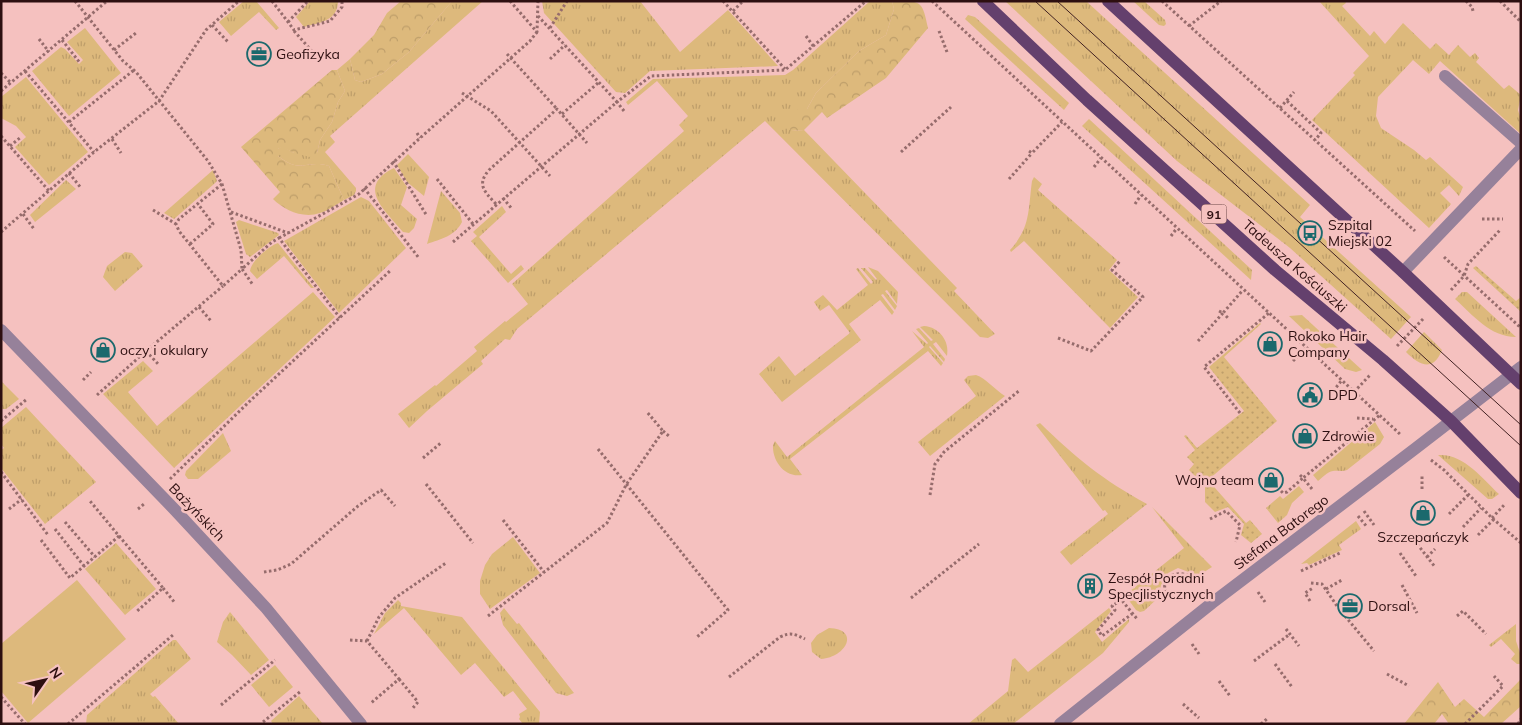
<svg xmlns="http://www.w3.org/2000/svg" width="1522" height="725" viewBox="0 0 1522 725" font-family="Mulish,sans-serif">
  <defs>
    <pattern id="grass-tufts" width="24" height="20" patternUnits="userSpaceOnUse" patternTransform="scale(1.25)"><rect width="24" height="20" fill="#ddb97c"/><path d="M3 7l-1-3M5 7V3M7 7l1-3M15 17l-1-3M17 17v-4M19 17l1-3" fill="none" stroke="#be9e6a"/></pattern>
    <pattern id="forest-crowns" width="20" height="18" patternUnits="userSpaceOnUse" patternTransform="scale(1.25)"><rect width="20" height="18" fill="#ddb97c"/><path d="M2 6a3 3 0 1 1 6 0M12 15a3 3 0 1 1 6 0" fill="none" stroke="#be9e6a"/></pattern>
    <pattern id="garden-dots" width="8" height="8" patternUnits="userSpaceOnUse" patternTransform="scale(1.25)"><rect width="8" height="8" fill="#ddb97c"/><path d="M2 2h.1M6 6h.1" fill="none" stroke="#be9e6a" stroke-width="1.8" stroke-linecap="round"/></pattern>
  </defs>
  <rect width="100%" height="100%" fill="#f5c1bf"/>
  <!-- grass -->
  <g fill="url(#grass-tufts)">
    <path d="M244 1H256L279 28 276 30 259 12 231 36 219 22Z"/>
    <path d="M310 1H338C338 21 319 23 304 27L296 17Z"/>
    <path d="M452 1H483L330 136 335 142 325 152 356 188V191L354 195 344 200 329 166C306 159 302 175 278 156V149L282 146 294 153H317L320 140 332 122 338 102 345 91 337 70 350 59 355 80 361 82 382 74 409 52Z"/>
    <path d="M542 1H640L680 52 728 10 778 66 650 71 625 93 616 92 544 13Z"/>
    <path d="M870 1H892L894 9 886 35 859 51 816 93 807 109 791 131 804 130 957 288 954 291 995 334 988 338 980 337 765 121 517 329 510 340 505 339 481 361 483 364 427 411 409 428 398 414 435 385 436 386 477 351 474 347 505 321 506 322 528 304 512 284 684 131 679 125 688 116 657 81 628 105 626 102 653 79 785 75 793 70Z"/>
    <path d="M1005 1H1086L1310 205 1300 217 1411 317 1391 339 1290 248 1177 161Z"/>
    <path d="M1133 1H1144L1165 20 1166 24 1164 26 1159 25Z"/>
    <path d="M1319 1H1345L1346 3 1342 6 1370 36 1374 31 1385 44 1403 23 1430 49 1436 43 1449 55 1458 45 1470 57 1475 53 1479 58 1476 62 1504 89 1509 85 1521 95 1518 110 1521 120V134L1440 61 1429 74 1413 60 1378 97 1376 116 1381 128 1414 150 1426 160 1430 157 1463 187 1459 196 1449 185 1440 193 1451 204 1429 228 1312 120 1355 75 1353 73 1369 56Z"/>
    <path d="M968 15 975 17 1069 103 1064 110 965 19Z"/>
    <path d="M85 28 121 73 69 116 32 71 61 47 65 49 79 64 83 60 67 42Z"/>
    <path d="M26 77 88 152 49 185 15 147 26 137 16 126 1 118V97Z"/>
    <path d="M1089 119 1252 270 1251 280 1082 126Z"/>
    <path d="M408 154 429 177 424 196 407 182 397 165Z"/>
    <path d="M394 168 407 187 401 205 417 219 414 228 409 233 403 232C386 211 355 187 394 168Z"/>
    <path d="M213 170 217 181 214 184 174 219 164 213Z"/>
    <path d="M1034 177 1042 184 1038 190 1117 260 1109 270 1138 297 1110 328 1024 241 1011 252 1010 250C1031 227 1028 210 1032 181Z"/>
    <path d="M66 180 76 189 35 222 30 215Z"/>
    <path d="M441 191 460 213 462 222C455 236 441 239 427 244Z"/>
    <path d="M361 197 369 201 406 248 339 313 284 241Z"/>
    <path d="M502 206 506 212 479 237 511 274 521 265 524 269 508 283 471 241 477 236 473 232Z"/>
    <path d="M239 220 278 233 279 235 250 257 246 254 236 222Z"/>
    <path d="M278 243 314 288H311L284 256 257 279 250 271C251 261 269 246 278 243Z"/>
    <path d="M125 252 132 253 143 266 115 291 103 277 107 266Z"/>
    <path d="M868 267 878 271 898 292 897 304 887 290 885 291 897 306 895 310 883 294 881 295 894 312 892 315 880 300 849 324 861 340 782 402 759 374 779 356 795 376 850 333 829 305 820 311 814 302 823 295 837 310 868 285 856 269 858 268 871 284 873 282 861 268H865L876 280 877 279Z"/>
    <path d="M313 292 335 317 174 468 103 394 143 361 153 371 128 392 157 426Z"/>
    <path d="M1462 292H1467L1516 337C1490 337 1473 315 1455 299Z"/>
    <path d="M1302 315 1362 370 1356 372 1345 369 1289 316Z"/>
    <path d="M924 326C939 327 950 341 947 356L936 342 933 344 945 359 944 362 930 346 929 347 943 363 941 366 928 351 790 459 802 475C784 478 772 460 773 445L775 441 787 457 924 347 912 331 927 344 928 343 916 329 919 328 931 341 933 340 920 327Z"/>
    <path d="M1424 332 1442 350C1433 372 1420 366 1406 352Z"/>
    <path d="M976 375C986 378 995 390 1005 396L930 456 918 442 976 396 964 380 968 376Z"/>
    <path d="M1 381 19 399 6 409H1Z"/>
    <path d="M26 407 96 482 45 524 1 468V450L4 448 1 444V428Z"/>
    <path d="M1375 422 1384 437 1380 444 1347 470C1341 472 1338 470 1333 471 1327 472 1322 478 1318 481L1313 475Z"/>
    <path d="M1040 423C1076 458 1103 480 1147 504L1071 565 1060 552 1108 514 1105 510 1103 511 1036 425Z"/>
    <path d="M223 433 231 451 198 479H188L185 475 186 471Z"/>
    <path d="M1438 455C1463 453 1482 478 1499 494L1492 499H1488Z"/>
    <path d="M1299 486 1304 492 1292 503 1287 515 1278 523 1266 508 1280 496 1283 499Z"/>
    <path d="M1152 507 1212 567 1201 574H1194L1178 568 1168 573 1161 585 1159 597 1144 611 1140 612 1136 610 1125 595 1184 548Z"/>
    <path d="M1356 521 1361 529 1339 545 1342 550 1309 565 1307 563 1301 564Z"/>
    <path d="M513 537 540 573 490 609 480 594V581L485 565 492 554Z"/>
    <path d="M116 543 156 589 125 615 85 569Z"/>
    <path d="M398 600 401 603V606L462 617 540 712 539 724H523L519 719 520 717 519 714 527 709 513 691 504 697 475 663 461 675 404 608 374 634 385 613Z"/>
    <path d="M504 608 517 624 519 623 574 693 567 696 556 693 503 625 500 613Z"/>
    <path d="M1109 608 1111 611 1095 632 1102 642 1129 619V622L1103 653 1013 724H968L1008 691 1012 660 1015 658 1028 672Z"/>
    <path d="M230 612 269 660 251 675 232 655 217 642 223 622Z"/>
    <path d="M1516 624V641L1521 656 1520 664H1517L1511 659 1515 654 1501 639 1491 647 1489 645Z"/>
    <path d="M829 628C860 629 847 657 821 659L812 652 811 643 817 635Z"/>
    <path d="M173 640H176L191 659 150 694 153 697 155 696 179 724H86L87 715Z"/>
    <path d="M275 665 293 687 269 707 251 685Z"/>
    <path d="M299 696 323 724H273L271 721Z"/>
  </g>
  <!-- forest -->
  <g fill="url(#forest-crowns)">
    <path d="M401 1H452L409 52 382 74 361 82 355 80 350 59 374 35 387 13Z"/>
    <path d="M892 1C922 1 922 0 928 28L886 78 827 118 822 112 804 130 791 131 786 121 791 110 807 109 816 93 859 51 886 35 894 9Z"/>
    <path d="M332 70H337L345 91 338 102 332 122 320 140 317 153 310 157 294 153 282 147 278 149V156C302 175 306 159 329 166L344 200C337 204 328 211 320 213 303 219 284 210 273 199L280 192 241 147Z"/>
    <path d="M1521 679V706L1501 724H1449L1442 714 1434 724H1404L1438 682 1455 707 1464 699 1484 717Z"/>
  </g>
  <!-- garden -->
  <g fill="url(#garden-dots)">
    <path d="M1476 266 1516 301 1521 297V312L1473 268Z"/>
    <path d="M1260 323 1261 324 1224 357 1277 421 1208 480 1246 523 1250 520 1262 534 1251 543 1241 535 1244 524 1228 507 1215 512 1205 502V486L1189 470 1194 464 1187 457 1195 450 1184 436 1186 435 1197 448 1244 411 1209 367Z"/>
  </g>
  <!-- pitch -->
  <path fill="#ddb97c" d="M77 580 126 639 28 723 1 691V644Z"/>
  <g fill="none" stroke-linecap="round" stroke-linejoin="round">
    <!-- path -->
    <g stroke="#966c6c" stroke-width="3" stroke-dasharray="2.5 2.5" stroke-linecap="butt">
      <path d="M75 1 123 61 136 72 208 161 222 184 241 250 242 269 272 242 279 238 340 318"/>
      <path d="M272 1 294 30 330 21 342 7V1"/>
      <path d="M510 1 537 32 538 1"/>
      <path d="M723 1 785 69"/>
      <path d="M932 1 1401 435"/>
      <path d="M1162 1 1415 231"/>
      <path d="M1466 1 1472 7 1473 11"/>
      <path d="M1500 1 1521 22"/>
      <path d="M733 11 743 1"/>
      <path d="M288 22 308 1"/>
      <path d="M212 25 228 42"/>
      <path d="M1189 26 1221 1"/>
      <path d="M550 28 567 1"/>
      <path d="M294 31 318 58"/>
      <path d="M939 31 947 52"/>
      <path d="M806 36 814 47"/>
      <path d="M39 39 49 52"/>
      <path d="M62 40 80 63"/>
      <path d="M114 50 136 33"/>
      <path d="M507 54 557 109"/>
      <path d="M550 59 565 45"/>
      <path d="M25 71 94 152"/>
      <path d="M1 73 11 83"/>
      <path d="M1 91 107 1"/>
      <path d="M462 93 491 111 550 176"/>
      <path d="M1287 101 1321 133 1315 140"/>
      <path d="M1280 108 1294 92"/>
      <path d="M624 111 617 102 651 76 785 70 866 1"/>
      <path d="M562 114 598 83"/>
      <path d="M69 122 134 70"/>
      <path d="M417 133 420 138"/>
      <path d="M1 136 49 191"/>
      <path d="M112 139 121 153"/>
      <path d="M10 146 21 137"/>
      <path d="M1029 151 1032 153 1062 122"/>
      <path d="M901 152 951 107"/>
      <path d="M393 161 427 216"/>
      <path d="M1094 167 1101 158"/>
      <path d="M69 173 81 188"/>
      <path d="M437 179 473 224"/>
      <path d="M1009 179 1032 153"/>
      <path d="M222 184 179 219 176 224 179 231 223 286 242 269 253 285"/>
      <path d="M364 188 419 258"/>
      <path d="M503 198 512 209"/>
      <path d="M496 204C485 192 476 185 489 170L557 109 587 143"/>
      <path d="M1135 204 1141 195"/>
      <path d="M153 210 176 224"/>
      <path d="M231 212 288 233"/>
      <path d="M23 214 34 229"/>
      <path d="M1482 219H1503"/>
      <path d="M1 232 94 152 159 101 206 30 239 1"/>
      <path d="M1171 236 1177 228"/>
      <path d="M279 238 359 194 420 138 530 41 537 32"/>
      <path d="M453 242 617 102 538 16"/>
      <path d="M190 244 213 224 198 204"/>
      <path d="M1444 257 1521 328"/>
      <path d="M1451 290 1464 276 1468 264 1501 229"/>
      <path d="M199 307 211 321"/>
      <path d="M1219 311 1223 313 1243 290"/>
      <path d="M1226 316 1228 318"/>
      <path d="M1058 338 1091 351 1143 297 1112 270 1120 261"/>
      <path d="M1198 341 1223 313"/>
      <path d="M1397 346 1424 318"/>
      <path d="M146 351 159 365"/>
      <path d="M1293 361 1306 348"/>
      <path d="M83 380 91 372"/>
      <path d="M1354 392 1371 374"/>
      <path d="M97 395 146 351 223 286"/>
      <path d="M1330 395 1342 380"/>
      <path d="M1240 413 1204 367 1269 313"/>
      <path d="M1357 418 1373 419"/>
      <path d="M1 421 27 399"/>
      <path d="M663 431 670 437"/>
      <path d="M598 449 728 610 697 637"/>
      <path d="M423 458 442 442"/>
      <path d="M1431 460 1444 470 1492 518 1521 543"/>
      <path d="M1 472 48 535"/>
      <path d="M170 479 251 400 391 270"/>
      <path d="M426 484 473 543"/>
      <path d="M1312 489 1303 478 1380 415"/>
      <path d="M1422 489V474"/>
      <path d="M1281 491 1283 493 1287 492 1303 478 1300 475"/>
      <path d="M930 495 935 464 944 452 1020 390"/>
      <path d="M9 509 22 499"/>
      <path d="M138 509 144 504"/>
      <path d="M1364 511 1374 525"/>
      <path d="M1449 514 1468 495"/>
      <path d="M1358 516 1367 527"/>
      <path d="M1492 518 1505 504"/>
      <path d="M1210 519 1226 511 1240 525 1236 542"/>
      <path d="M503 520 544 572"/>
      <path d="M65 522 95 557"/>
      <path d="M1463 527 1481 508"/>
      <path d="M55 529 84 566"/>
      <path d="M1478 535 1494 519"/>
      <path d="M119 536 163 588 136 612"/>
      <path d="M1411 536 1435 567"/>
      <path d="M41 540 70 578 119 536 90 501"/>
      <path d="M1400 553 1416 576"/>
      <path d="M1427 557 1435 549"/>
      <path d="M1301 571 1340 553"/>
      <path d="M264 572 277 570 291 564 358 506 381 490 395 506"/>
      <path d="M1311 583 1322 584 1337 606"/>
      <path d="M1402 585 1417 613"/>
      <path d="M163 588 175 603"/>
      <path d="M1326 589 1342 580"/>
      <path d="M1258 592 1265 602"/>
      <path d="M1119 597 1138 620"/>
      <path d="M1168 597C1156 577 1179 566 1195 580"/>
      <path d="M911 598 979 544"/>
      <path d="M1121 600 1112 606 1115 610 1098 630 1102 636 1132 614"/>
      <path d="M1310 601 1305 593 1313 588"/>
      <path d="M488 616 607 523 626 485 663 431 647 412"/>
      <path d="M1345 616 1374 651"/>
      <path d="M1457 616 1463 611 1486 634"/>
      <path d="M1286 629 1299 646"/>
      <path d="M350 640 367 641 399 679 371 703"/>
      <path d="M367 641 379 617 395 598 446 563"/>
      <path d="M1192 644 1199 654"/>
      <path d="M1254 661 1290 634"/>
      <path d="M1275 664 1292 687"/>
      <path d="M1387 674 1409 686"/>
      <path d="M729 677 780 637C790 632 795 634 805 639"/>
      <path d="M399 679 418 702 412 709"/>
      <path d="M1219 681 1230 696"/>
      <path d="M1 697 25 724"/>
      <path d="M1183 704 1199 718"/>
      <path d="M221 705 275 660"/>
      <path d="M263 722 301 691"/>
      <path d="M68 724 173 635"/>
      <path d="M1261 724 1268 718"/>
      <path d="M1465 724 1503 686 1494 676"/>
      <path d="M1518 724 1521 719"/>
    </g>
    <!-- minor -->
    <g stroke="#96819a" stroke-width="12">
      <path d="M1445 76 1521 143"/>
      <path d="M1403 272 1521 149"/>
      <path d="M1 330 175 510 266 608 361 724"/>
      <path d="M1060 724 1212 603 1416 448 1521 367"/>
    </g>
    <!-- major -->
    <g stroke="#64406d" stroke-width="12">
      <path d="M983 1 1087 100 1275 270 1383 360 1451 421 1521 493"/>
      <path d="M1108 1 1403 272 1521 384"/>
    </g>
    <!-- tram -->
    <g stroke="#422223" stroke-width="1">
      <path d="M1035 1 1521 446"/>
      <path d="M1057 1 1521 425"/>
    </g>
  </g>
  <!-- icons -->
  <defs>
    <g id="office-ring" transform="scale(1.25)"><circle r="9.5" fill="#f5c1bf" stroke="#1b696d" stroke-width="1.5"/><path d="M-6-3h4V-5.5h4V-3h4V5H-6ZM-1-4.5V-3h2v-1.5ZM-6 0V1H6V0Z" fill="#1b696d"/></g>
    <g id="bus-ring" transform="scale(1.25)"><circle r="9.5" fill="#f5c1bf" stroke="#1b696d" stroke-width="1.5"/><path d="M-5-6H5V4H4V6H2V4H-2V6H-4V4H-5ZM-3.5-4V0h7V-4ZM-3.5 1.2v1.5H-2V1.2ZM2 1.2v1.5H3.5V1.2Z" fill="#1b696d"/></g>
    <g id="shop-ring" transform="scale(1.25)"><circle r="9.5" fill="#f5c1bf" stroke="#1b696d" stroke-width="1.5"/><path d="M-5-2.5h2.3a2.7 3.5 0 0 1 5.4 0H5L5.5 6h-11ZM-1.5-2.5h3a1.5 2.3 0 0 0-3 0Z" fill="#1b696d"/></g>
    <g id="civic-ring" transform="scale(1.25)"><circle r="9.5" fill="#f5c1bf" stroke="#1b696d" stroke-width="1.5"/><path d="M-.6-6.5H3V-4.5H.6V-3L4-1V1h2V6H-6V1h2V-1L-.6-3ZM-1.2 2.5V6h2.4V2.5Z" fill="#1b696d"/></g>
    <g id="building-ring" transform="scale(1.25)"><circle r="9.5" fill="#f5c1bf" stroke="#1b696d" stroke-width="1.5"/><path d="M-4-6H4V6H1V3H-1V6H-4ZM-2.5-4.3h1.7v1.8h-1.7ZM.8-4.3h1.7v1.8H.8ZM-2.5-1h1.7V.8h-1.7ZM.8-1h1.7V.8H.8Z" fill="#1b696d"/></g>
  </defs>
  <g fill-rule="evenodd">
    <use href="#office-ring" x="259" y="54"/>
    <use href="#bus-ring" x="1310" y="233"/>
    <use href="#shop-ring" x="1270" y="344"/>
    <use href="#shop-ring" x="103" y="350"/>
    <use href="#civic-ring" x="1310" y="395"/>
    <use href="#shop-ring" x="1305" y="436"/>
    <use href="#shop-ring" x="1271" y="480"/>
    <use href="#shop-ring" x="1423" y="513"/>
    <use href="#building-ring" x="1090" y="586"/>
    <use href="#office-ring" x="1350" y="606"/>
  </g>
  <g text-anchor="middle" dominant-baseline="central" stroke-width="5" stroke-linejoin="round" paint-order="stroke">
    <!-- shield labels -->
    <rect fill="#f5c1bf" stroke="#694444" stroke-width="1" x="1201.5" y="204.5" width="25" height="19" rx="4"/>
    <g font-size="12" font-weight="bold" fill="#2d0f10">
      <text x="1214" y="214">91</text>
    </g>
    <!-- poi labels -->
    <g font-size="14" fill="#2d0f10" stroke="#f5c1bf" text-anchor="start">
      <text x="276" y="54">Geofizyka</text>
      <text x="1328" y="225">Szpital<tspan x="1328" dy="16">Miejski 02</tspan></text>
      <text x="1288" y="336">Rokoko Hair<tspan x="1288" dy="16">Company</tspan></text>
      <text x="120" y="350">oczy i okulary</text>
      <text x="1328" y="395">DPD</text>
      <text x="1322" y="436">Zdrowie</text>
      <text x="1254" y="480" text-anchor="end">Wojno team</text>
      <text x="1423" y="537" text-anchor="middle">Szczepańczyk</text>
      <text x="1108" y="578">Zespół Poradni<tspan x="1108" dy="16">Specjlistycznych</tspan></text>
      <text x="1368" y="606">Dorsal</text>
    </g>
    <!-- street labels -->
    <g font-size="14" fill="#2d0f10" stroke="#f5c1bf">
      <text transform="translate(1295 266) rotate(41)">Tadeusza Kościuszki</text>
      <text transform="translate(197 512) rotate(46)">Bażyńskich</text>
      <text transform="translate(1281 532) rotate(-37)">Stefana Batorego</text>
    </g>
  </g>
  <!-- border -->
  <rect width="1522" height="725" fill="none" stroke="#2d0f10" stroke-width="5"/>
  <!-- north arrow -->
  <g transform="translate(45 680) rotate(56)" stroke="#f5c1bf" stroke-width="4" paint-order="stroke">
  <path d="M0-4L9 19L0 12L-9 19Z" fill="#2d0f10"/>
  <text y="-8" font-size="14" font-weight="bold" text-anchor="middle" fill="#2d0f10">N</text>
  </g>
</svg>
